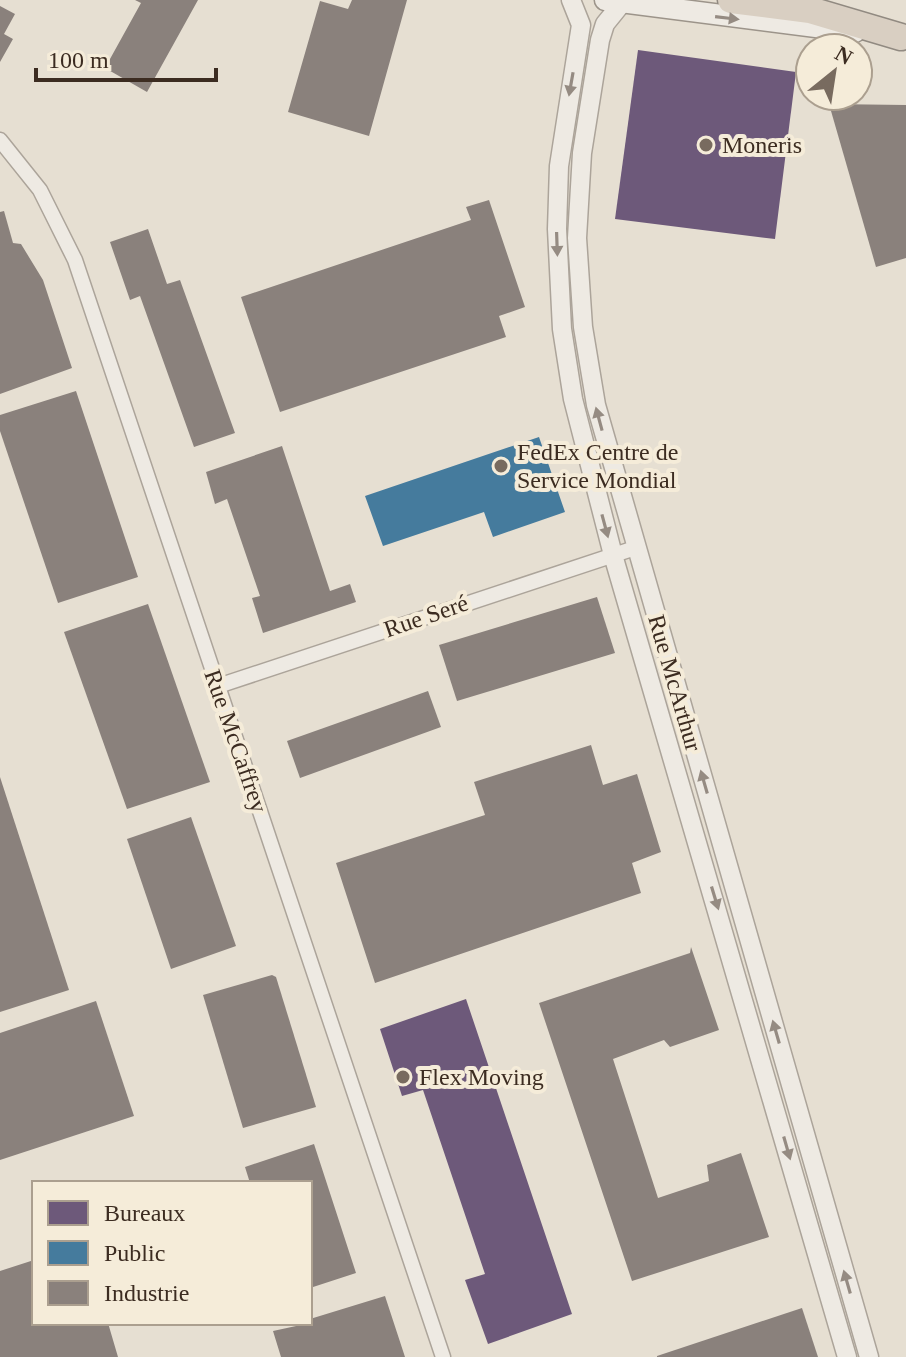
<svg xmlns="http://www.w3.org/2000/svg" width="906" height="1357" viewBox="0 0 906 1357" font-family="Georgia,serif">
  <rect width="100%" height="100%" fill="#e6dfd2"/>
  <!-- offices -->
  <g fill="#6d597a">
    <path d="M638 50 796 72 775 239 615 219Z"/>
    <path d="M466 999 572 1314 488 1344 465 1280 485 1274 423 1090 402 1096 380 1029Z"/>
  </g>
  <!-- public -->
  <path fill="#457b9d" d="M539 437 565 512 493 537 484 512 383 546 365 496Z"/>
  <!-- industry -->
  <g fill="#8a817c">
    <path d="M135 0H198L147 92 105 68 141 3Z"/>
    <path d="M352 0H407L369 136 288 112 320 1 348 9Z"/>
    <path d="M0 6 15 14 4 34 13 39 0 62Z"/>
    <path d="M829 104 906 105V258L876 267Z"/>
    <path d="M489 200 525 307 499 316 506 337 280 412 241 297 471 220 466 207Z"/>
    <path d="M4 211 13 243 21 244 43 280 72 368 0 394V212Z"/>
    <path d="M148 229 167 284 180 280 235 433 194 447 140 296 130 300 110 242Z"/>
    <path d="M76 391 138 577 58 603 0 431V415Z"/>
    <path d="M282 446 330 591 350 584 356 602 263 633 252 598 260 596 227 499 215 504 206 472Z"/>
    <path d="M597 597 615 653 457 701 439 645Z"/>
    <path d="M148 604 210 782 127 809 64 632Z"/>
    <path d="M428 691 441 727 300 778 287 741Z"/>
    <path d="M591 745 603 785 637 774 661 852 632 863 641 893 375 983 336 863 485 815 474 782Z"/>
    <path d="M0 777 69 990 0 1012Z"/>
    <path d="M191 817 236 946 171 969 127 839Z"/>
    <path d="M691 947 719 1030 670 1047 664 1040 613 1059 658 1198 709 1181 707 1165 741 1153 769 1237 632 1281 539 1003 690 953Z"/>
    <path d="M272 975 276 977 316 1107 243 1128 203 995Z"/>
    <path d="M96 1001 134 1116 0 1160V1033Z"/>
    <path d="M314 1144 356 1273 310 1288V1183H250L245 1167Z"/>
    <path d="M34 1260V1323H108L118 1357H0V1271Z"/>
    <path d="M385 1296 405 1357H281L273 1331 310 1323V1319Z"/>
    <path d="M802 1308 818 1357H657V1356Z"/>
  </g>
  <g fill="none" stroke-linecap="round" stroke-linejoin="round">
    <!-- minor casing -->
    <g stroke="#aca49a" stroke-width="17">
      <g id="minor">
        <path d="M0 140 40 190 75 260 443 1357"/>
        <path d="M218 686 635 548"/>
      </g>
    </g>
    <!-- tertiary casing -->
    <g stroke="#aca49a" stroke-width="21">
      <g id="tertiary">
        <path d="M571 0 581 25 559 166 557 229 562 329 573 399 613 555 847 1357"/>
        <path d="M622 3 605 24 600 40 582 153 577 238 583 327 596 405 869 1357"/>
      </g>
    </g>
    <!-- secondary casing -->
    <g stroke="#9c948a" stroke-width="23">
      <path id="secondary" d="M605 0 855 32"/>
    </g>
    <!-- motorway casing -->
    <g stroke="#918a81" stroke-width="29">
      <path id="motorway" d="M731 0 810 10 901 37"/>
    </g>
    <!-- minor -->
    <use href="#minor" stroke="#eeeae3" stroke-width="14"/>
    <!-- tertiary -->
    <use href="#tertiary" stroke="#eeeae3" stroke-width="18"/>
    <!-- secondary -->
    <use href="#secondary" stroke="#eeeae3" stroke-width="20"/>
    <!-- motorway -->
    <use href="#motorway" stroke="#d9cfc2" stroke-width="26"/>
  </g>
  <!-- one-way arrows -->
  <defs><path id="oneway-solid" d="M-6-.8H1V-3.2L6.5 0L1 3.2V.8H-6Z" transform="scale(2)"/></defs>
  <g fill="#958b82">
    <use href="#oneway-solid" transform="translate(727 18) rotate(7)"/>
    <use href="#oneway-solid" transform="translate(571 84) rotate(100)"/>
    <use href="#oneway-solid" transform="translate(557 244) rotate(88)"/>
    <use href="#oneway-solid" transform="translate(599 419) rotate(-105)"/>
    <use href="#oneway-solid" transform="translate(605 526) rotate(75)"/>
    <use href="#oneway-solid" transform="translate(704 782) rotate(-106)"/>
    <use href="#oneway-solid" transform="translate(715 898) rotate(73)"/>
    <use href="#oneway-solid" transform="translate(776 1032) rotate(-106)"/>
    <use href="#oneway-solid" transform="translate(787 1148) rotate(74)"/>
    <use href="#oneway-solid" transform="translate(847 1282) rotate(-106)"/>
  </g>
  <!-- markers -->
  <g fill="#786b5f" stroke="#f5ecd9" stroke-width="3">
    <circle cx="706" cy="145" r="8"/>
    <circle cx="501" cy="466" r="8"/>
    <circle cx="403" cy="1077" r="8"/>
  </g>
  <g text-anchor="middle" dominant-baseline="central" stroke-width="8" stroke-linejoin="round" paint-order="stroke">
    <!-- poi labels -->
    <g font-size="24" fill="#3c2c21" stroke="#f5ecd9" text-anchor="start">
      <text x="722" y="145">Moneris</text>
      <text x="517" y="452">FedEx Centre de<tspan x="517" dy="28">Service Mondial</tspan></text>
      <text x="419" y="1077">Flex Moving</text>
    </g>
    <!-- street labels -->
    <g font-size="24" fill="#3c2c21" stroke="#f5ecd9">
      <text transform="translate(426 616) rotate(-19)">Rue Seré</text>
      <text transform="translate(675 683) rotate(74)">Rue McArthur</text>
      <text transform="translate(236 741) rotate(71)">Rue McCaffrey</text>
    </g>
  </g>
  <!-- legend -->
  <rect x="32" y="1181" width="280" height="144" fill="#f5ecd9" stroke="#ab9f8f" stroke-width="2"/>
  <rect x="48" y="1201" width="40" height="24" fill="#6d597a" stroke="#ab9f8f" stroke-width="2"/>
  <text x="104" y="1221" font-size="24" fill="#3c2c21">Bureaux</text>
  <rect x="48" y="1241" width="40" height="24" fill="#457b9d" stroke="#ab9f8f" stroke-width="2"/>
  <text x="104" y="1261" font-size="24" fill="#3c2c21">Public</text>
  <rect x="48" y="1281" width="40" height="24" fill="#8a817c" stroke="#ab9f8f" stroke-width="2"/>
  <text x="104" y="1301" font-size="24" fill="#3c2c21">Industrie</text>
  <!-- north arrow -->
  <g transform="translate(834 72) rotate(30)"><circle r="38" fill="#f5ecd9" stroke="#ab9f8f" stroke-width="2"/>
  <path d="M0-6L14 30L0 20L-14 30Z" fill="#786b5f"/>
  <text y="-12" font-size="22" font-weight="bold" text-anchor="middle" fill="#3c2c21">N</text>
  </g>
  <!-- scale -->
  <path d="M36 68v12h180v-12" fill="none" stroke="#3c2c21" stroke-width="4"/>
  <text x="48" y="68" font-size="24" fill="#3c2c21" stroke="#f5ecd9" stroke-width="6" paint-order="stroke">100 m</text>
</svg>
